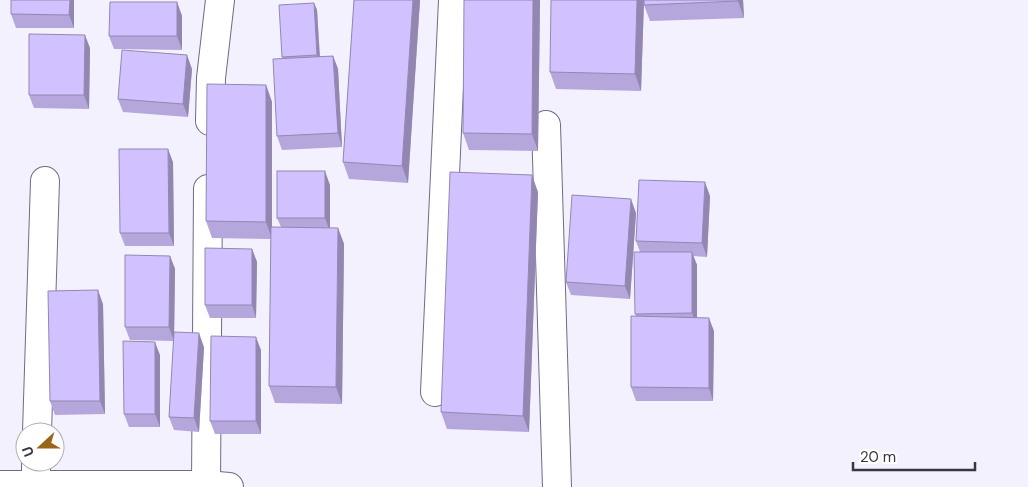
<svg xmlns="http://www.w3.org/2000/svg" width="1028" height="487" viewBox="0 0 1028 487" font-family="'DM Sans',sans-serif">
  <rect width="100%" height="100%" fill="#f4f1fe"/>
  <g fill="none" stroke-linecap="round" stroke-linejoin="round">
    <!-- minor casing -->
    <g stroke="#706a86" stroke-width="30">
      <g id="minor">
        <path d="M210 121 211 78 220 0"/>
        <path d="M546 125 557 487"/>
        <path d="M435 392 453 0"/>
        <path d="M37 432 45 181"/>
        <path d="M206 485 208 189"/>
        <path d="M36 486V462"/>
      </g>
    </g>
    <!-- major casing -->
    <g stroke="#706a86" stroke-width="30">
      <path id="major" d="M0 485H206L229 487"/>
    </g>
    <!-- minor -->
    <use href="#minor" stroke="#fff" stroke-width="28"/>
    <!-- major -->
    <use href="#major" stroke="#fff" stroke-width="28"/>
  </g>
  <!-- wall -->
  <g fill="#b5a6db">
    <path d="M74 0V28H16L11 14Z"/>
    <path d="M354 0H420L408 183 349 179 343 162Z"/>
    <path d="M540 0 538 151 469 150 463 133Z"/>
    <path d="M644 0 641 91 556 89 550 72Z"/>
    <path d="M644 0H743L744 18 650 21 644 5Z"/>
    <path d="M177 2 182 16V50L114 49 109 36Z"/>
    <path d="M314 3 317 10 320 56H333L338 69 342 147 282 150 277 136 283 59 282 57Z"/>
    <path d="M90 48 89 109 34 108 29 95Z"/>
    <path d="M192 69 188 117 123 112 118 99Z"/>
    <path d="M266 85 272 102V227H281L277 218 330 185V228H338L344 244 342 404 275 403 269 386 271 239 212 238 206 221Z"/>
    <path d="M173 162 174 246H125L120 233Z"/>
    <path d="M538 192 529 432 447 429 441 412Z"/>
    <path d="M710 196 707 257 693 256 697 265V317L714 331 713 401H636L631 387 636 316 635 314 640 252 636 241Z"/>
    <path d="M636 213 630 299 571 295 566 282Z"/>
    <path d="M252 249 257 262 256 318H210L205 305Z"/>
    <path d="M170 256 175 269 174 340 204 347 199 432 174 430 169 417 174 341 130 340 125 327Z"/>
    <path d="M103 304 105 414 55 415 50 401Z"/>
    <path d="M261 350V434H215L210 421Z"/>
    <path d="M160 355V427H129L124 414Z"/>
  </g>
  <!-- shaded-wall -->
  <g fill="#9387b2">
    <path d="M70 0H74V28L69 15Z"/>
    <path d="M413 0H420L408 183 402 166Z"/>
    <path d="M533 0H540L538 151 532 134Z"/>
    <path d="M637 0H644L641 91 635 74Z"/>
    <path d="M738 0H743L744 18 738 1Z"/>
    <path d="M177 2 182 16V50L177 36Z"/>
    <path d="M314 3 317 10 320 63 317 55Z"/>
    <path d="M85 35 90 48 89 109 84 95Z"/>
    <path d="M187 55 192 69 188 117 183 104Z"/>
    <path d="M333 56 338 69 342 147 338 133Z"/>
    <path d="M266 85 272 102V239L266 222Z"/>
    <path d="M168 149 173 162 174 246 169 233Z"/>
    <path d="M325 171 330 185V232L325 218Z"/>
    <path d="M532 175 538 192 529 432 523 416Z"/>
    <path d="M705 182 710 196 707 257 702 243Z"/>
    <path d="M631 199 636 213 630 299 625 286Z"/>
    <path d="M338 228 344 244 342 404 336 387Z"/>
    <path d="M252 249 257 262 256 318 252 305Z"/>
    <path d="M692 252 697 265V326L692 313Z"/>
    <path d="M170 256 175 269 174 341 169 327Z"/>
    <path d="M98 290 103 304 105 414 100 401Z"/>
    <path d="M709 318 714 331 713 401 709 388Z"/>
    <path d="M199 333 204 347 199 432 194 418Z"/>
    <path d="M256 337 261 350V434L256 421Z"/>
    <path d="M155 342 160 355V427L155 414Z"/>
  </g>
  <!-- building -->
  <g fill="#d2c1ff" stroke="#9387b2">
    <path d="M11 0H70L69 15 11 14Z"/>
    <path d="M354 0H413L402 166 343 162Z"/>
    <path d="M464 0H533L532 134 463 133Z"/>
    <path d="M551 0H637L635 74 550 72Z"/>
    <path d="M644 0H738V1L644 5Z"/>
    <path d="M110 2H177V36H109Z"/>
    <path d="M314 3 317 55 282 57 279 5Z"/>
    <path d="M29 34 85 35 84 95H29Z"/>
    <path d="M122 50 187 55 183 104 118 99Z"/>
    <path d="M333 56 338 133 277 136 273 59Z"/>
    <path d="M207 84 266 85V222L206 221Z"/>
    <path d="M119 149H168L169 233H120Z"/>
    <rect x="277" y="171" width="48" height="47"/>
    <path d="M450 172 532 175 523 416 441 412Z"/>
    <path d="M639 180 705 182 702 243 636 241Z"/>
    <path d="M572 195 631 199 625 286 566 282Z"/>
    <path d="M271 227 338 228 336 387 269 386Z"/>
    <path d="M205 248 252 249V305H205Z"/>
    <path d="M634 252H692V313L635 314Z"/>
    <path d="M125 255 170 256 169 327H125Z"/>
    <path d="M98 290 100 401H50L48 291Z"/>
    <path d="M631 316 709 318V388L631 387Z"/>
    <path d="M174 332 199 333 194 418 169 417Z"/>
    <path d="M211 336 256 337V421H210Z"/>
    <path d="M123 341 155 342V414H124Z"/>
  </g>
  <!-- north arrow -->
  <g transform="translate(40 447) rotate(249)"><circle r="24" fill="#ffffff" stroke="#afafb3"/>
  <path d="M0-4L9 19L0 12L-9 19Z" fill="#976618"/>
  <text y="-8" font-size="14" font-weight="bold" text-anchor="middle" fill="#383642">U</text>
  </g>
  <!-- scale -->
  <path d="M853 462v8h122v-8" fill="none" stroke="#383642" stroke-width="2.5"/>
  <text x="860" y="462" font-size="15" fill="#383642" stroke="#ffffff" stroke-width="4" paint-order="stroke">20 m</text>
</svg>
